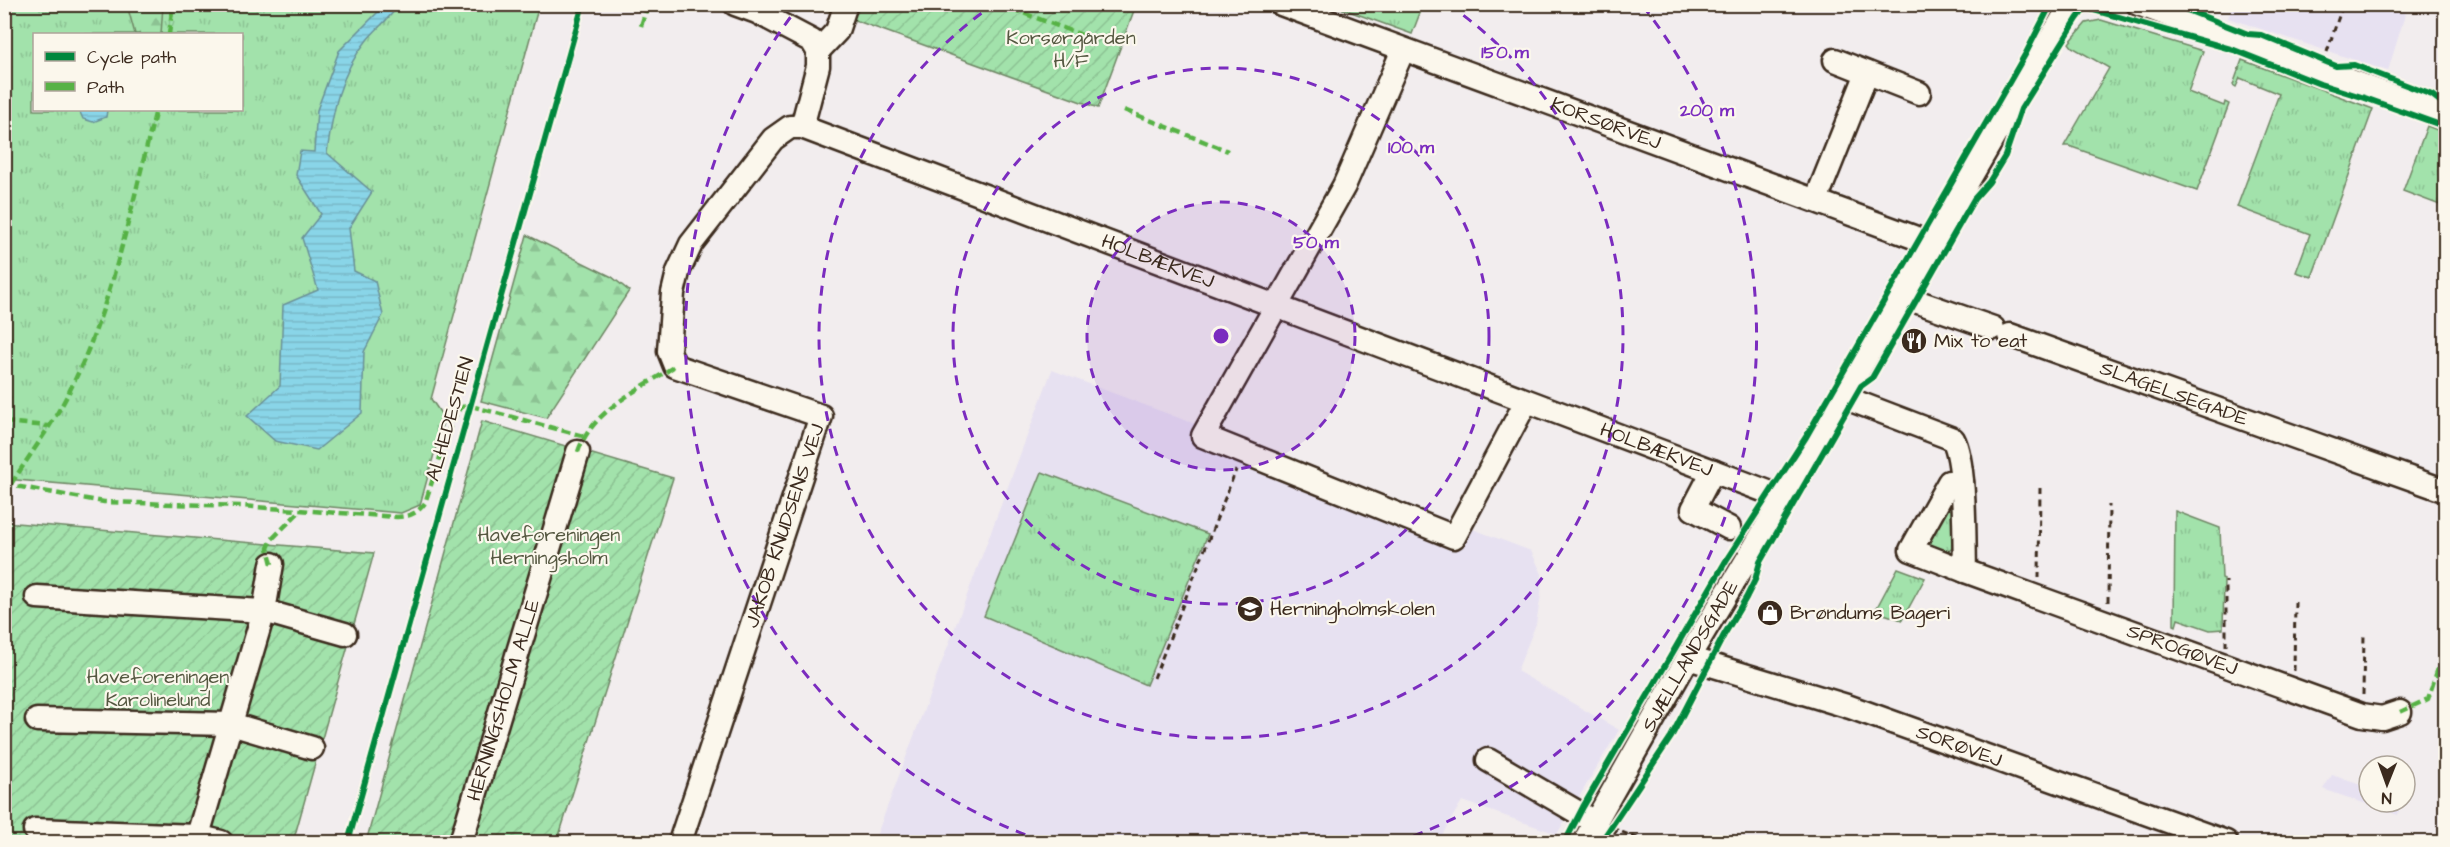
<svg xmlns="http://www.w3.org/2000/svg" width="2450" height="847" viewBox="0 0 2450 847" font-family="'Architects Daughter',sans-serif">
  <defs>
    <pattern id="grass-tufts" width="24" height="20" patternUnits="userSpaceOnUse" patternTransform="scale(1.5)"><rect width="24" height="20" fill="#a2e2ab"/><path d="M3 7l-1-3M5 7V3M7 7l1-3M15 17l-1-3M17 17v-4M19 17l1-3" fill="none" stroke="#8cc293"/></pattern>
    <pattern id="forest-firs" width="22" height="20" patternUnits="userSpaceOnUse" patternTransform="scale(1.5)"><rect width="22" height="20" fill="#a2e2ab"/><path d="M5 1l3.5 6h-7zM16 11l3.5 6h-7z" fill="#8cc293"/></pattern>
    <pattern id="garden-furrows" width="10" height="10" patternUnits="userSpaceOnUse" patternTransform="scale(1.5)"><rect width="10" height="10" fill="#a2e2ab"/><path d="M-1 1l2-2M0 10L10 0M9 11l2-2" fill="none" stroke="#8cc293"/></pattern>
    <pattern id="water-rules" width="6" height="5" patternUnits="userSpaceOnUse" patternTransform="scale(1.5)"><rect width="6" height="5" fill="#89d5e8"/><path d="M0 2.5h6" fill="none" stroke="#77b7c7"/></pattern>
  </defs>
  <rect width="100%" height="100%" fill="#f2edee"/>
  <filter id="ink" filterUnits="userSpaceOnUse"><feTurbulence type="fractalNoise" baseFrequency=".0167" numOctaves="2"/><feDisplacementMap in="SourceGraphic" scale="12" xChannelSelector="R" yChannelSelector="G"/><feConvolveMatrix kernelMatrix="1 2 1 2 8 2 1 2 1" color-interpolation-filters="sRGB"/></filter>
  <g filter="url(#ink)">
    <!-- built -->
    <g fill="#e7e1f1">
      <path d="M2233 5V4L2408 5 2388 71 2228 18Z"/>
      <path d="M1052 370 1531 551 1542 574 1541 595 1536 624 1517 671 1619 730 1557 834 1462 801 1438 842H874Z"/>
      <path d="M2332 775 2369 788V802H2401L2398 815 2323 789Z"/>
    </g>
    <!-- grass -->
    <g fill="url(#grass-tufts)" stroke="#6e8664" stroke-width="1.5" fill-rule="evenodd">
      <path d="M4 5H539L431 399 444 418 420 505 401 513 5 479ZM34 34H242V110H34Z"/>
      <path d="M1332 5H1423L1412 34Z"/>
      <path d="M2101 20 2203 51 2188 92 2224 106 2225 102 2229 104 2197 191 2069 146H2064L2109 68 2072 47 2069 43 2086 23Z"/>
      <path d="M2242 60 2373 109 2312 277 2296 272 2310 234 2237 207 2279 94 2240 78 2236 87 2233 85Z"/>
      <path d="M2427 126 2445 133V207L2403 191Z"/>
      <path d="M1042 472 1208 534 1146 685 984 616Z"/>
      <path d="M1956 497 1958 543 1942 557 1923 542 1948 499Z"/>
      <path d="M2175 511 2220 528 2222 578 2224 579 2223 629 2210 630 2178 619 2176 626 2174 625Z"/>
      <path d="M1898 568 1925 578 1902 620 1875 611Z"/>
    </g>
    <!-- forest -->
    <g fill="url(#forest-firs)" stroke="#6e8664" stroke-width="1.5">
      <path d="M127 5H163L161 34H135Z"/>
      <path d="M527 235 612 277 629 291 546 418 481 401Z"/>
    </g>
    <!-- garden -->
    <g fill="url(#garden-furrows)" stroke="#6e8664" stroke-width="1.5">
      <path d="M813 5H1136L1098 108Z"/>
      <path d="M482 421 673 478 557 842H366Z"/>
      <path d="M4 522 374 553 293 842H5Z"/>
    </g>
    <!-- water -->
    <g fill="url(#water-rules)" stroke="#6a9197" stroke-width="1.5">
      <path d="M385 5 398 6C389 19 377 28 367 40 339 75 333 111 327 153L372 192 349 228 354 271 375 281 383 315 364 352 362 413 317 450 275 441 247 416 280 386 283 305 318 290 302 238 321 214 296 175 300 151 314 152 317 110 339 51Z"/>
      <path d="M79 110H107L106 117 93 122 83 119Z"/>
    </g>
    <g fill="none" stroke-linecap="round" stroke-linejoin="round">
      <!-- minor casing -->
      <g stroke="#3b2a1e" stroke-width="27">
        <g id="minor">
          <path d="M735 4 757 12 812 41 818 51V66L802 127"/>
          <path id="s1" d="M1281 4 1919 239 1931 246"/>
          <path d="M2138 4 2446 116"/>
          <path d="M1403 50 1344 186 1203 436 1454 537 1526 402"/>
          <path d="M818 51 837 31 846 4"/>
          <path d="M1835 60 1919 93"/>
          <path d="M1816 200 1867 73"/>
          <path d="M1901 296 1993 328"/>
          <path id="s2" d="M2010 335 2446 491"/>
          <path id="s3" d="M1843 397 1953 439C1966 463 1964 541 1965 571L2362 715 2382 718 2400 712"/>
          <path d="M1713 471 1693 509 1729 528"/>
          <path d="M1962 482H1949L1911 550 1965 571"/>
          <path d="M37 597 264 611 345 634"/>
          <path id="s4" d="M1688 658 1850 707 2226 842"/>
          <path d="M37 720 231 724 312 748"/>
          <path d="M1488 760 1596 823"/>
          <path d="M35 830 197 836 221 842"/>
          <path d="M196 842 264 611 272 564"/>
          <path id="s5" d="M461 842 578 452"/>
          <path id="s6" d="M680 842 821 416 675 366 669 351 673 293 678 272 691 244 773 139 790 127H802L1784 498"/>
          <path id="s7" d="M1584 842 1688 658 1784 498 2071 4"/>
        </g>
      </g>
      <!-- path -->
      <g stroke="#3b2a1e" stroke-width="3" stroke-dasharray="6 4.5" stroke-linecap="butt">
        <path d="M2327 52 2343 4"/>
        <path d="M2039 578 2040 488"/>
        <path d="M2108 602 2109 505"/>
        <path d="M2226 646V581"/>
        <path d="M2294 671 2295 602"/>
        <path d="M1154 678 1236 470"/>
        <path d="M2363 695 2364 634"/>
        <path d="M1614 834 1617 830 1637 838 1634 842"/>
      </g>
      <!-- minor -->
      <use href="#minor" stroke="#fbf7ec" stroke-width="22"/>
      <!-- quiet -->
      <g stroke="#57b245" stroke-width="4.5" stroke-dasharray="9 4.5" stroke-linecap="butt">
        <path d="M999 4 1098 41"/>
        <path d="M641 26 648 4"/>
        <path d="M169 34 173 4"/>
        <path d="M1124 110 1228 151"/>
        <path d="M4 422 48 426"/>
        <path d="M578 452C592 410 639 390 675 366"/>
        <path d="M4 484 104 502 241 506 397 517C410 516 417 514 425 503L452 421 461 407 471 406 583 436"/>
        <path d="M11 484C31 453 55 421 71 388 114 301 132 202 156 110"/>
        <path d="M272 564 268 548 272 539 301 510"/>
        <path d="M2400 712 2428 699 2446 644"/>
      </g>
      <!-- cycleway casing -->
      <g stroke="#fbf7ec" stroke-width="10">
        <g id="cycleway">
          <path d="M2073 4 2234 50 2320 84 2365 98 2446 127"/>
          <path d="M2172 4 2248 34 2261 35 2336 66 2354 65 2432 95 2446 106"/>
          <path d="M348 842 583 4"/>
          <path d="M1565 842 1583 807 1727 559 1806 437 2026 53 2051 4"/>
          <path d="M1601 842 1671 737 1724 635 1746 598 1755 580 1760 562 1861 386 1872 378 1974 199 1989 182 2005 156 2021 109 2077 19 2088 4"/>
        </g>
      </g>
      <!-- cycleway -->
      <use href="#cycleway" stroke="#00873e" stroke-width="6"/>
    </g>
  </g>
  <!-- distance rings -->
  <circle cx="1221" cy="336" r="134" fill="#7b2cbf" fill-opacity=".12"/>
  <g fill="none" stroke="#7b2cbf" stroke-width="3" stroke-dasharray="10 8">
    <circle cx="1221" cy="336" r="134"/>
    <circle cx="1221" cy="336" r="268"/>
    <path d="M1449 5A402 402 0 1 1 993 5"/>
    <path d="M1042 841A536 536 0 0 1 799 6M1643 6A536 536 0 0 1 1400 841"/>
  </g>
  <!-- icons -->
  <defs>
    <g id="restaurant-disc" transform="scale(1.35)"><circle r="9.5" fill="#3b2a1e" stroke="#fbf7ec"/><path d="M-5-6h1v4h1v-4h1v4h1v-4h1v5L-1.5 .5V6h-2V.5L-5-1ZM5-6V6H3V1.5H1.5Q1.5-4 5-6Z" fill="#fff"/></g>
    <g id="school-disc" transform="scale(1.35)"><circle r="9.5" fill="#3b2a1e" stroke="#fbf7ec"/><path d="M0-5L7-2L0 1L-7-2ZM-4 1L0 2.5L4 1V4Q0 6-4 4Z" fill="#fff"/></g>
    <g id="shop-disc" transform="scale(1.35)"><circle r="9.5" fill="#3b2a1e" stroke="#fbf7ec"/><path d="M-5-2.5h2.3a2.7 3.5 0 0 1 5.4 0H5L5.5 6h-11ZM-1.5-2.5h3a1.5 2.3 0 0 0-3 0Z" fill="#fff"/></g>
  </defs>
  <g fill-rule="evenodd">
    <use href="#restaurant-disc" x="1914" y="341"/>
    <use href="#school-disc" x="1250" y="609"/>
    <use href="#shop-disc" x="1770" y="613"/>
  </g>
  <g text-anchor="middle" dominant-baseline="central" stroke-width="4.5" stroke-linejoin="round" paint-order="stroke">
    <!-- park labels -->
    <g font-size="20" fill="#555841" stroke="#fbf7ec">
      <text x="1071" y="38">Korsørgården<tspan x="1071" dy="23">H/F</tspan></text>
      <text x="549" y="535">Haveforeningen<tspan x="549" dy="23">Herningsholm</tspan></text>
      <text x="158" y="677">Haveforeningen<tspan x="158" dy="23">Karolinelund</tspan></text>
    </g>
    <!-- street labels -->
    <g font-size="20" fill="#3b2a1e" stroke="#fbf7ec">
      <text stroke="none"><textPath href="#s1" startOffset="346">KORSØRVEJ</textPath></text>
      <text stroke="none"><textPath href="#s6" startOffset="1276">HOLBÆKVEJ</textPath></text>
      <text stroke="none"><textPath href="#s2" startOffset="174">SLAGELSEGADE</textPath></text>
      <text transform="translate(450 419) rotate(-74)">ALHEDESTIEN</text>
      <text stroke="none"><textPath href="#s6" startOffset="1809">HOLBÆKVEJ</textPath></text>
      <text stroke="none"><textPath href="#s6" startOffset="333">JAKOB KNUDSENS VEJ</textPath></text>
      <text stroke="none"><textPath href="#s3" startOffset="482">SPROGØVEJ</textPath></text>
      <text stroke="none"><textPath href="#s7" startOffset="214">SJÆLLANDSGADE</textPath></text>
      <text stroke="none"><textPath href="#s5" startOffset="148">HERNINGSHOLM ALLE</textPath></text>
      <text stroke="none"><textPath href="#s4" startOffset="285">SORØVEJ</textPath></text>
    </g>
    <!-- poi labels -->
    <g font-size="20" fill="#3b2a1e" stroke="#fbf7ec" text-anchor="start">
      <text x="1934" y="341">Mix to eat</text>
      <text x="1270" y="609">Herningholmskolen</text>
      <text x="1790" y="613">Brøndums Bageri</text>
    </g>
  </g>
  <circle cx="1221" cy="336" r="9" fill="#7b2cbf" stroke="#fbf7ec" stroke-width="3"/>
  <g font-size="18" text-anchor="middle" font-weight="bold" fill="#7b2cbf" stroke="#fbf7ec" stroke-width="4.5" stroke-linejoin="round" paint-order="stroke">
    <text x="1505" y="58">150 m</text>
    <text x="1707" y="116">200 m</text>
    <text x="1411" y="153">100 m</text>
    <text x="1316" y="248">50 m</text>
  </g>
  <!-- margin -->
  <rect width="2450" height="847" fill="none" stroke="#fbf7ec" stroke-width="24"/>
  <rect x="12" y="12" width="2426" height="823" fill="none" stroke="#3b2a1e" stroke-width="2" filter="url(#ink)"/>
  <!-- legend -->
  <rect x="33" y="33" width="210" height="78" fill="#fbf7ec" stroke="#aea59a" stroke-width="1.5"/>
  <rect x="45" y="52" width="30" height="9" fill="#00873e" stroke="#aea59a" stroke-width="1.5"/>
  <text x="87" y="63" font-size="18" fill="#3b2a1e">Cycle path</text>
  <rect x="45" y="82" width="30" height="9" fill="#57b245" stroke="#aea59a" stroke-width="1.5"/>
  <text x="87" y="93" font-size="18" fill="#3b2a1e">Path</text>
  <!-- north arrow -->
  <g transform="translate(2387 784) rotate(181)"><circle r="28" fill="#fbf7ec" stroke="#aea59a" stroke-width="1.5"/>
  <path d="M0-4.5L10 22L0 15L-10 22Z" fill="#3b2a1e"/>
  <text y="-9" font-size="16" font-weight="bold" text-anchor="middle" fill="#3b2a1e">N</text>
  </g>
</svg>
